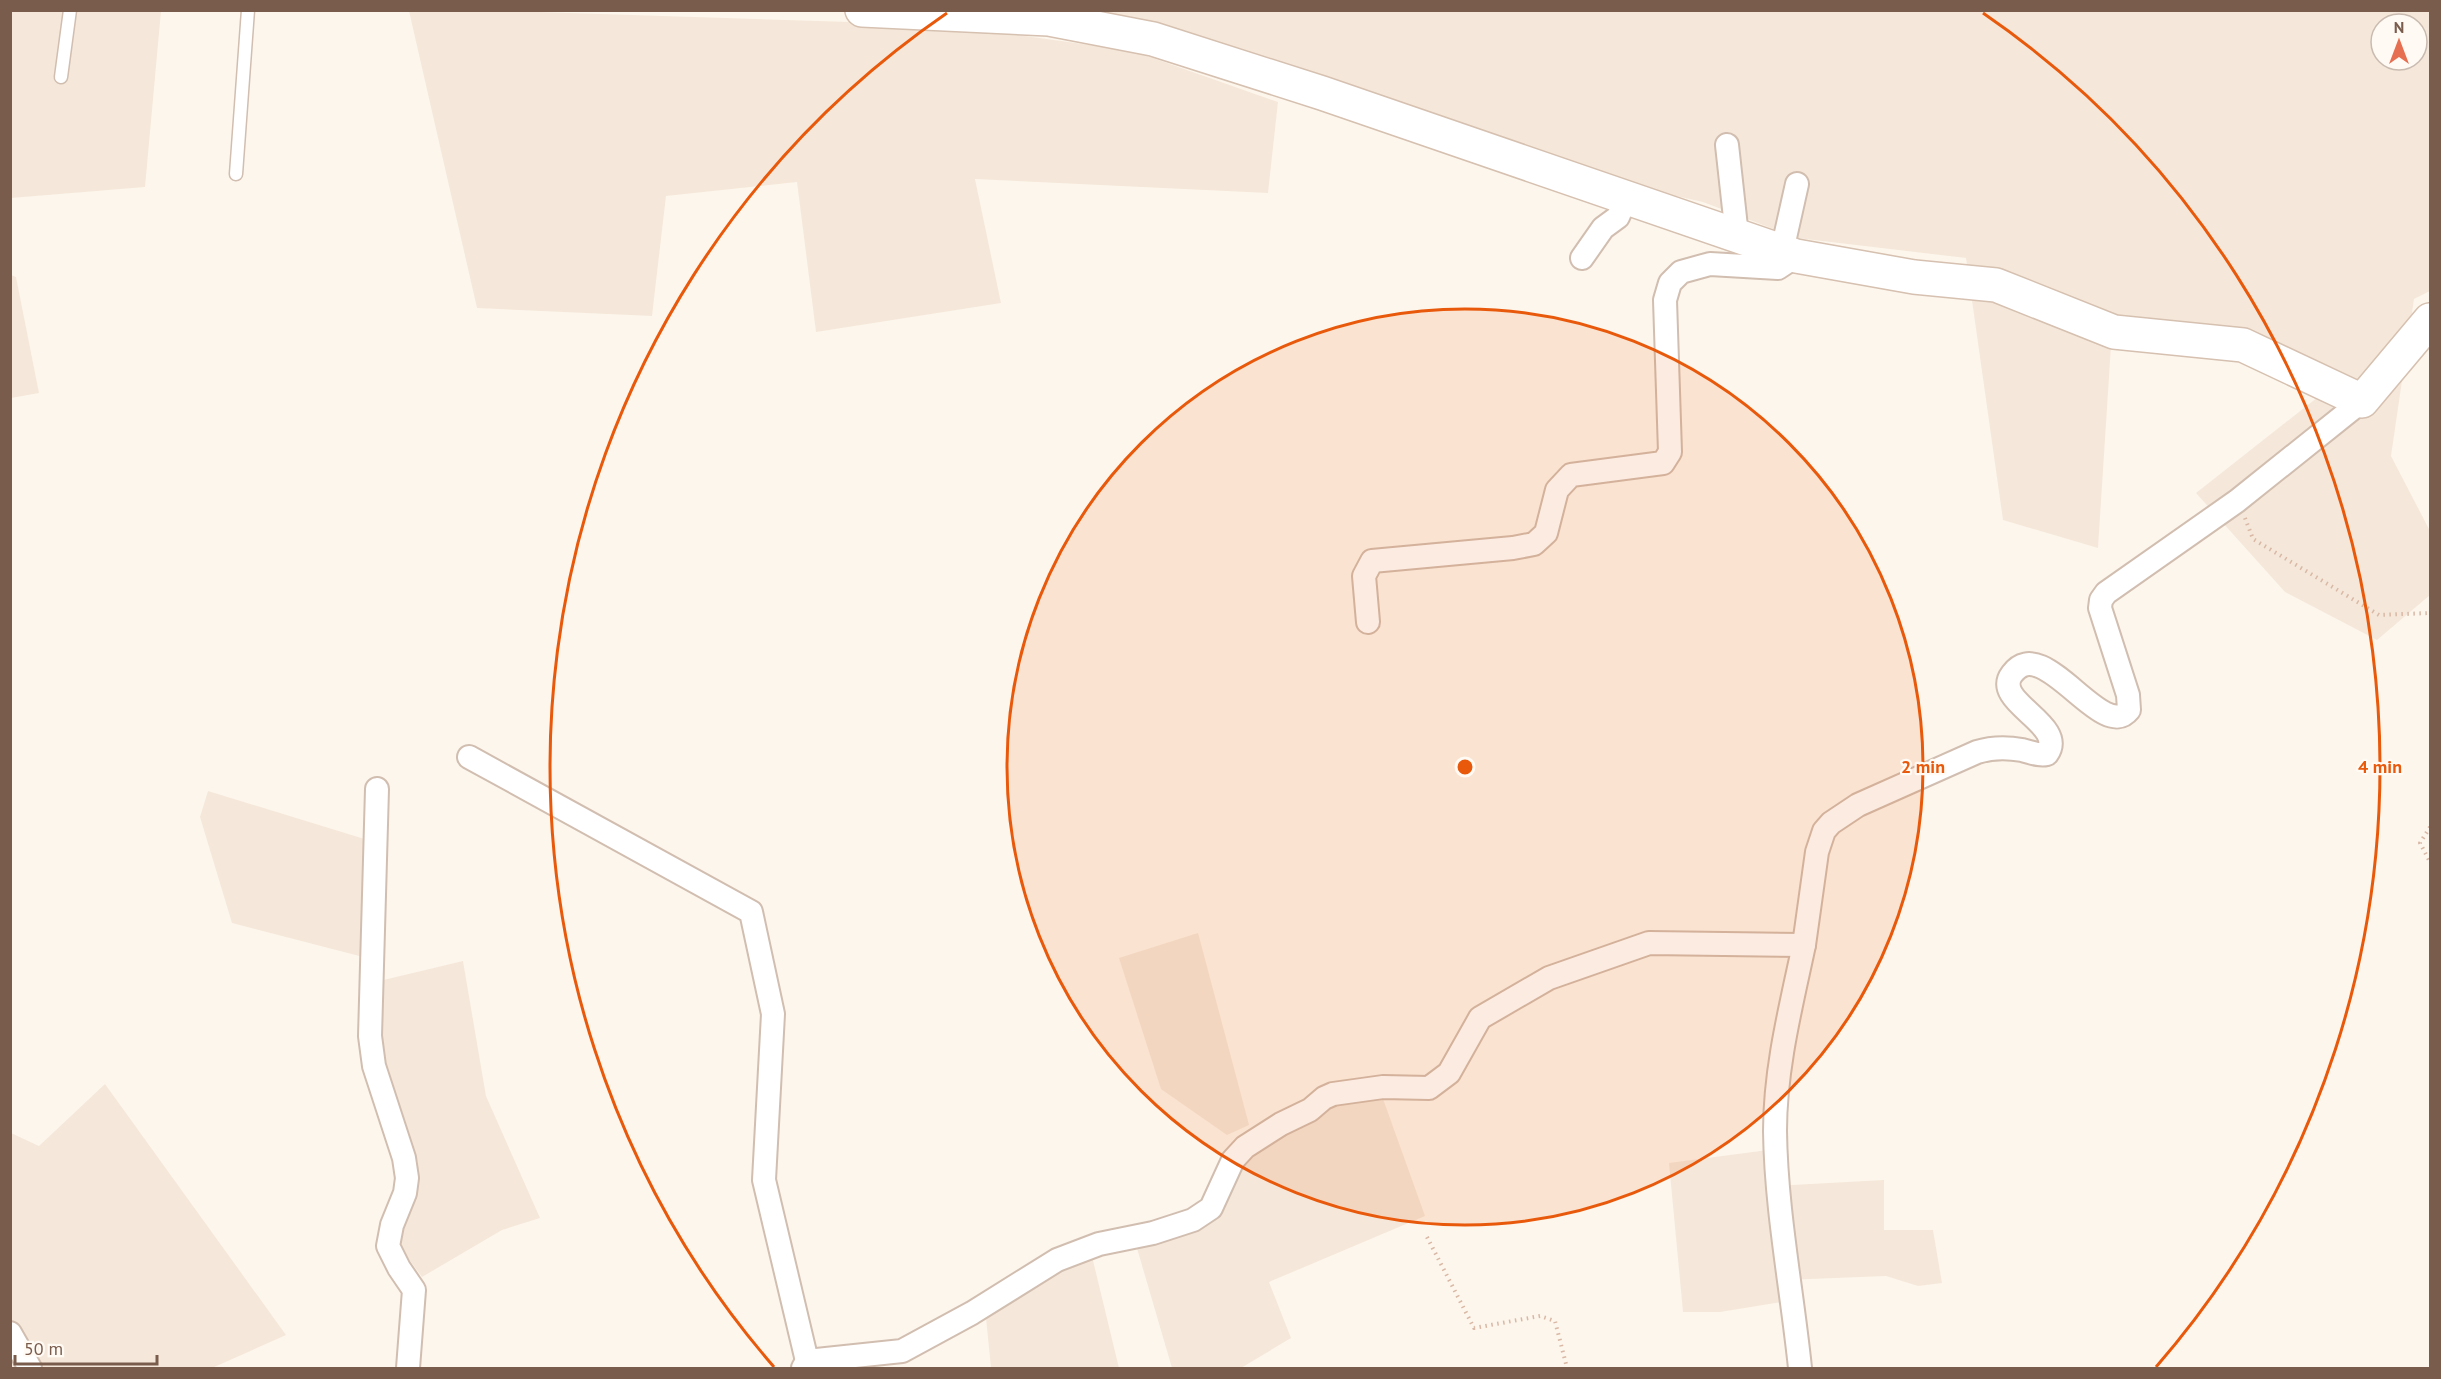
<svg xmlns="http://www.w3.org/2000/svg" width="2441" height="1379" viewBox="0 0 2441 1379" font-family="'PT Sans',sans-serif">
  <rect width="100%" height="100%" fill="#fdf6ec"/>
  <!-- residential -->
  <g fill="#f5e8da" fill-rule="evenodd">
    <path d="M11 11H161L145 187 11 198Z"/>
    <path d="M409 11H506L946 25 1133 51 1278 102 1268 193 975 179 1001 303 816 332 797 182 666 196 652 316 477 308Z"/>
    <path d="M1053 11H2430V291L2414 299 2391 456 2430 531V595L2377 640 2285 592 2196 493 2318 397 2246 362 2111 346 2098 548 2003 520 1966 258 1797 238 1703 202 1654 191ZM2381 24H2417V60H2381Z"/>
    <path d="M11 275 16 277 39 393 11 398Z"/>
    <path d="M208 791 371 841V959L232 923 200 817Z"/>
    <path d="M1198 933 1249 1125 1227 1135 1161 1089 1119 958Z"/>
    <path d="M463 961 486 1096 540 1218 502 1230 422 1277 399 1246 396 1229 418 1163 396 1102 385 1085 375 982Z"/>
    <path d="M105 1084 286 1335 212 1368H11V1133L39 1146Z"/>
    <path d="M1378 1085 1425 1216 1269 1282 1291 1338 1241 1368H1172L1134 1238 1204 1214 1244 1145Z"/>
    <path d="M1768 1150 1773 1186 1884 1180V1230H1933L1942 1283 1918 1286 1886 1276 1785 1280 1787 1301 1720 1312H1683L1669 1163Z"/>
    <path d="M1089 1244 1119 1368H991L985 1308Z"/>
  </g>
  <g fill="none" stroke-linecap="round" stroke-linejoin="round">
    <!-- lane casing -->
    <g stroke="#d1beb0" stroke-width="15">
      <g id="lane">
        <path d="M61 77 70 10"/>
        <path d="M236 174 248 10"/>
      </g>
    </g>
    <!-- street casing -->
    <g stroke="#d1beb0" stroke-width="26">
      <g id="street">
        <path d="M1727 145 1737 236"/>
        <path d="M1782 251 1797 184"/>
        <path d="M1582 258 1603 228 1618 217 1626 198"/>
        <path d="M1368 622 1364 576 1372 561 1513 548 1534 544 1546 533 1557 490 1571 475 1663 463 1670 452 1665 300 1670 283 1681 272 1710 264 1778 268 1796 256"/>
        <path d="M469 757 751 912 773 1014 764 1180 807 1361"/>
        <path d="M377 789 370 1036 374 1066 404 1158 407 1178 405 1193 392 1225 388 1246 399 1268 414 1290 408 1368"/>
        <path d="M10 1333 30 1368"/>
        <path d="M803 1368 807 1361 902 1351 972 1313 1057 1260 1099 1244 1153 1233 1193 1220 1211 1208 1233 1160 1245 1147 1281 1124 1310 1110 1324 1098 1333 1094 1383 1087 1429 1088 1449 1073 1480 1018 1549 978 1649 943 1804 945 1817 852 1824 831 1831 823 1858 805 1977 752C1993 747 2006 747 2022 750 2031 752 2038 756 2047 754 2068 724 1991 702 2012 674 2043 631 2102 744 2129 710L2128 695 2100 608 2101 600 2106 593 2237 501 2362 401"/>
        <path d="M1800 1368C1792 1290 1776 1210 1775 1131 1775 1068 1791 1006 1804 945"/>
      </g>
    </g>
    <!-- secondary casing -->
    <g stroke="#d6c0b0" stroke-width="36">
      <path id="secondary" d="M862 10 1049 19 1153 39 1322 93 1796 256 1914 277 1996 285 2114 332 2243 345 2362 401 2430 320"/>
    </g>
    <!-- path -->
    <g stroke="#d9b8a5" stroke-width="4" stroke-dasharray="1.5 4.5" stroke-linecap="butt">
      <path d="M2245 518 2253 539 2379 615 2430 613"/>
      <path d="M2430 827 2420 843 2430 862"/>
      <path d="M1427 1237 1474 1328 1540 1316 1555 1321 1567 1368"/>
    </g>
    <!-- lane -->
    <use href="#lane" stroke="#fff" stroke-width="12"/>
    <!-- street -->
    <use href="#street" stroke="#fff" stroke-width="22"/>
    <!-- secondary -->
    <use href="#secondary" stroke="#fff" stroke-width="33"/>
  </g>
  <!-- distance rings -->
  <circle cx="1465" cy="767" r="458" fill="#e8590c" fill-opacity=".12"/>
  <g fill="none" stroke="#e8590c" stroke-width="3">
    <circle cx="1465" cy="767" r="458"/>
    <path d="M774 1367A915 915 0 0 1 947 13M1983 13A915 915 0 0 1 2156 1367"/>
  </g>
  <circle cx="1465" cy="767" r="9" fill="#e8590c" stroke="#fffaf3" stroke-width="3"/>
  <g font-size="18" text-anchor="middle" font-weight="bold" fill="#e8590c" stroke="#fffaf3" stroke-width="4.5" stroke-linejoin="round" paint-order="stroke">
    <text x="1923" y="773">2 min</text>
    <text x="2380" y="773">4 min</text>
  </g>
  <!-- border -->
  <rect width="2441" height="1379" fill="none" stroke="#7a5c4d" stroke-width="24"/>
  <!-- north arrow -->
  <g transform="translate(2399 42)"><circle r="28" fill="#fffaf3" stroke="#cabbb1" stroke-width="1.5"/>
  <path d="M0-4.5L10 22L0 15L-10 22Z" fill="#e76f51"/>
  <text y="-9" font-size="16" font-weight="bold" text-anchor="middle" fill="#7a5c4d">N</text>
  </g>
  <!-- scale -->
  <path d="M15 1355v9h142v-9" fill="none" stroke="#7a5c4d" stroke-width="3"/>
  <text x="24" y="1355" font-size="18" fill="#7a5c4d" stroke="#fffaf3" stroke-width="4.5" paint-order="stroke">50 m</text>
</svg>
